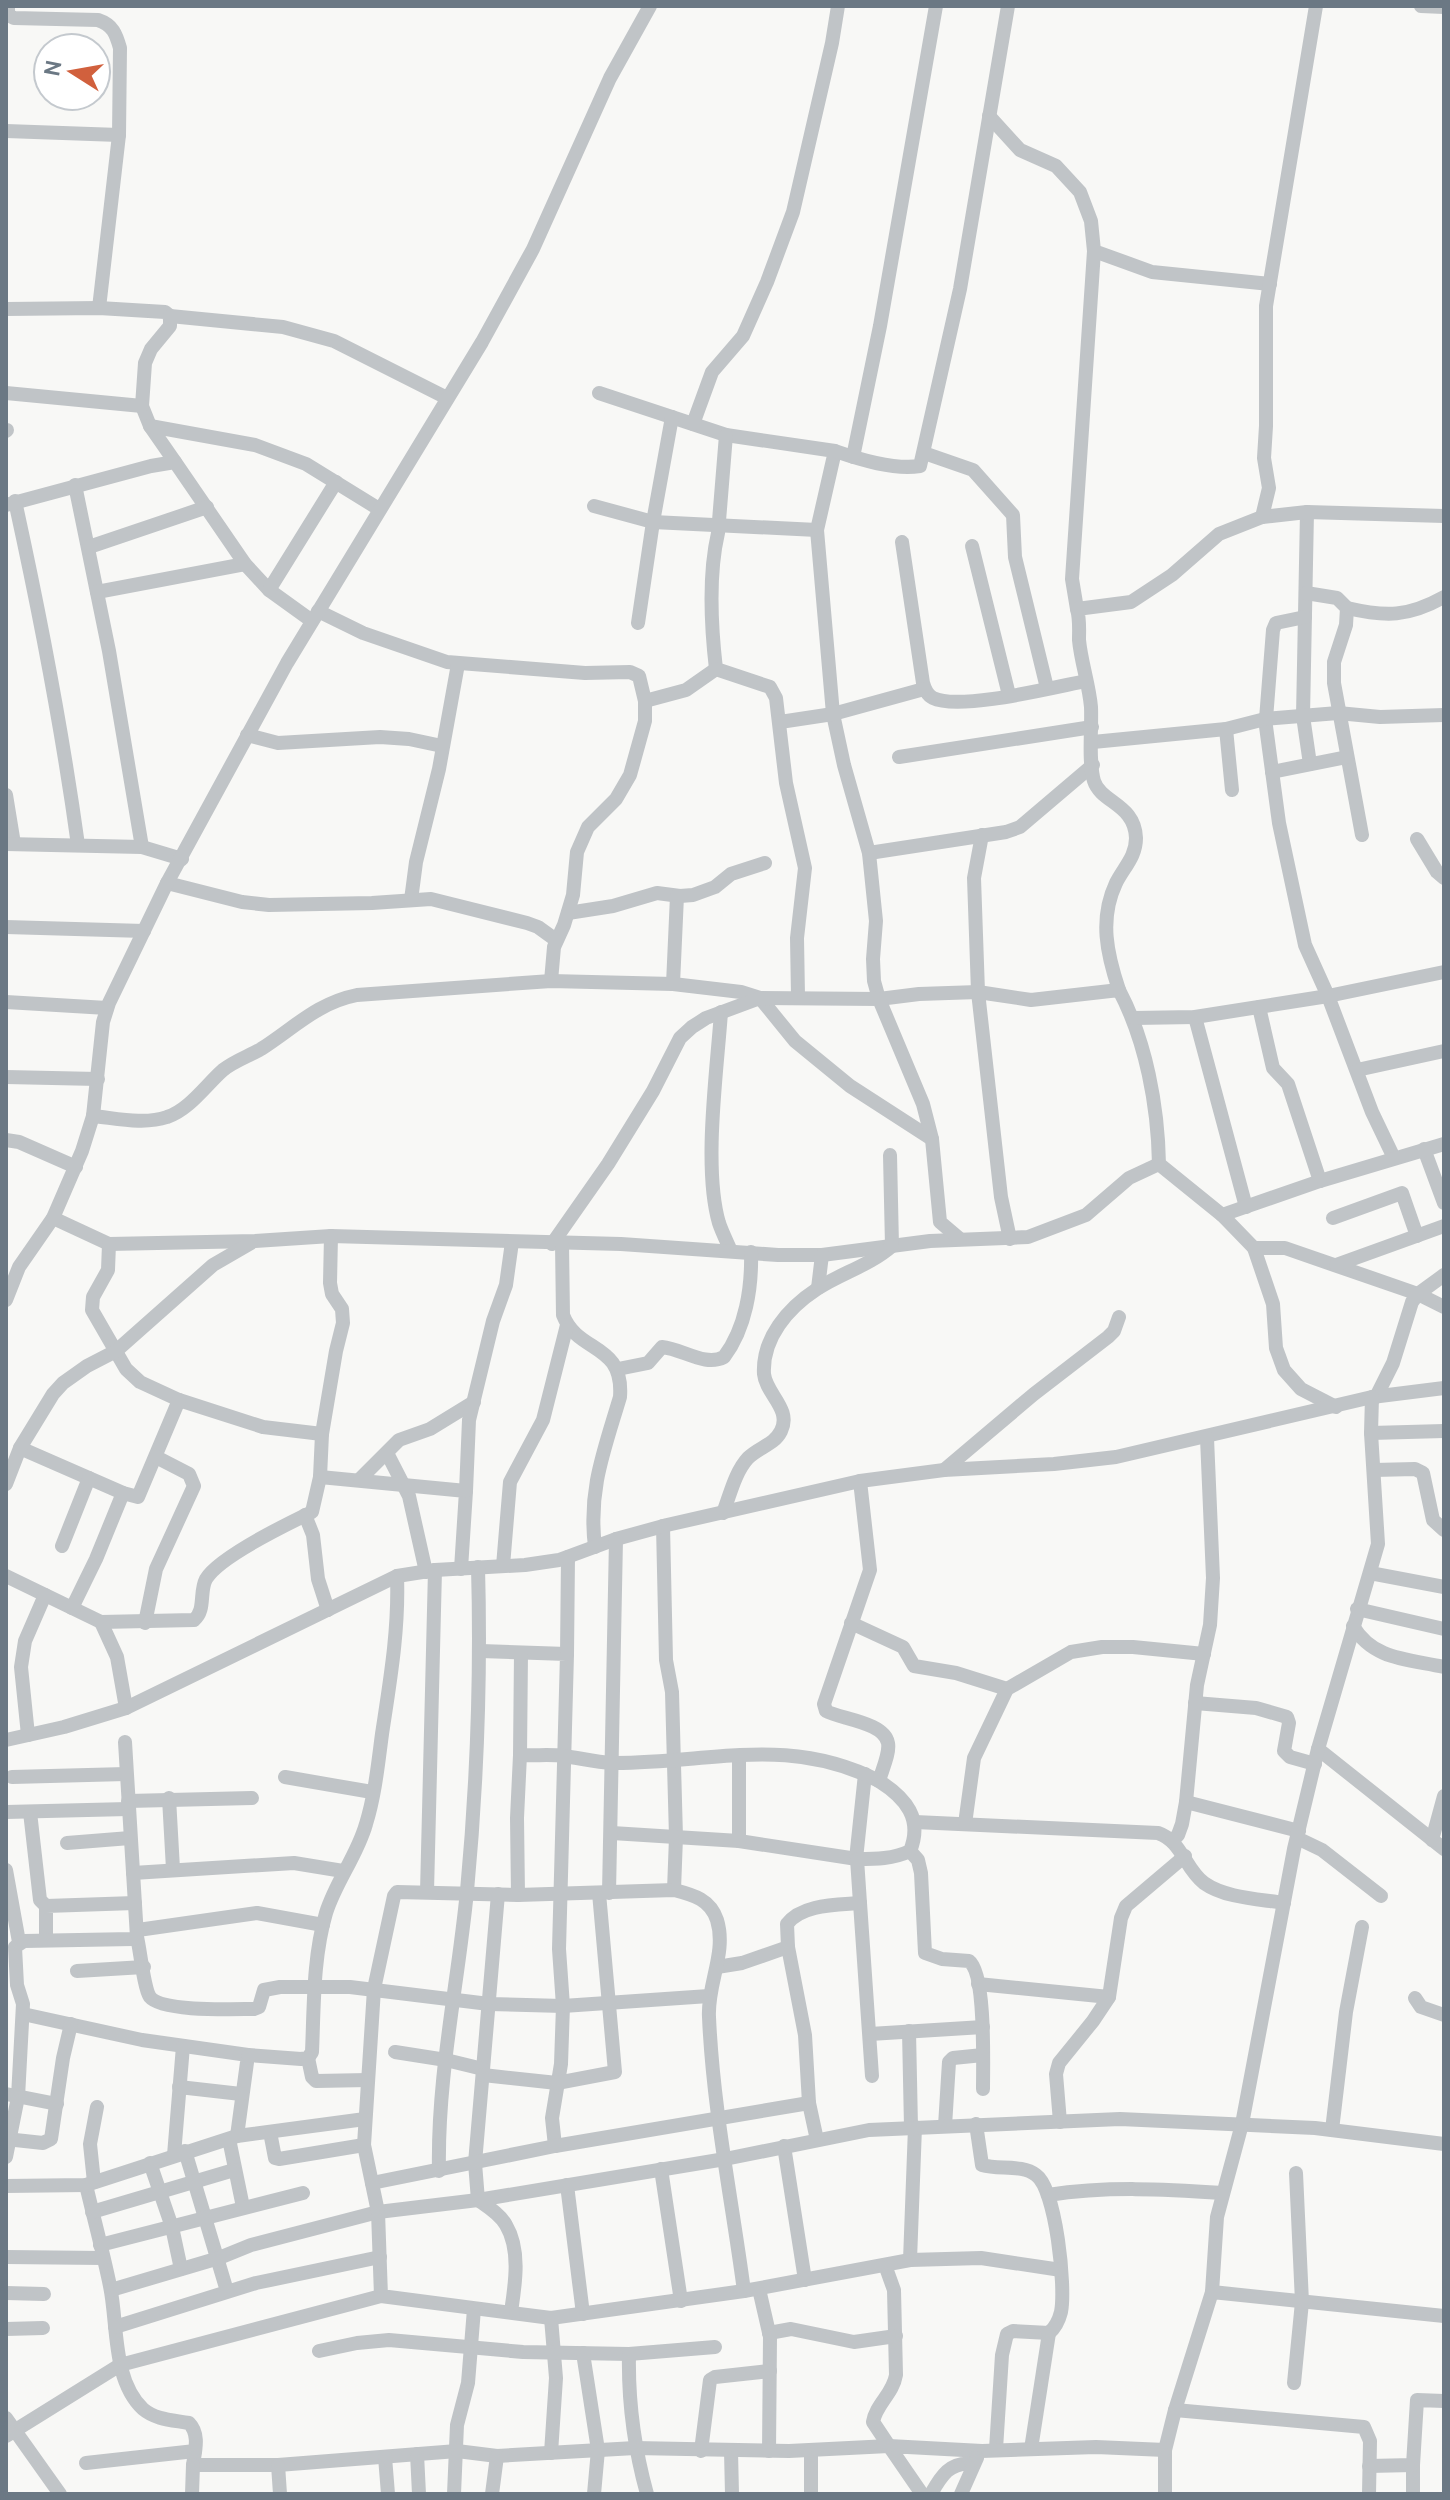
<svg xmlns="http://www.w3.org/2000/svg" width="1450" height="2500" viewBox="0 0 1450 2500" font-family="Cabin,sans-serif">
  <rect width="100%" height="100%" fill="#f8f8f6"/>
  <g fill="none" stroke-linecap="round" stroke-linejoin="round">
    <!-- minor -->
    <g stroke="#c0c4c7" stroke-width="14">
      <path d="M8 6V15L14 18 98 20C113 25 116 34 120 48L119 135 99 308"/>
      <path d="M1421 6 1444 7"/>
      <path d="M989 116 1020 150 1056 166 1080 192 1091 221 1094 251 1152 272 1270 284"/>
      <path d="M6 131 119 135"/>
      <path d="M6 309 99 308 165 312 170 316V326L151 349 145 363 142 406 150 426 175 462"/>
      <path d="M170 316 283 327 334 341 447 398"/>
      <path d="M6 393 142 406"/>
      <path d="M599 393 726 435 835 451 817 530 833 714 844 765 869 853 876 921 873 959 874 981 879 999 919 994 978 992 1031 1000 1119 990C1146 1041 1158 1106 1159 1164L1222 1215 1254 1248 1273 1304 1276 1348 1284 1370 1301 1389 1336 1407"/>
      <path d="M693 424 712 372 743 336 767 282 793 212 832 43 838 6"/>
      <path d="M150 426 255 445 306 464 379 509"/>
      <path d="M6 431 7 430"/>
      <path d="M726 435 718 533C708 576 711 626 716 669L770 687 776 698 786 783 805 868 797 938 798 996"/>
      <path d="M835 451C861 460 894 470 920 466L960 289 1008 6"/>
      <path d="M924 453 973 470 1013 515 1015 557 1047 688"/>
      <path d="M853 457 880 326 936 6"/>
      <path d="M75 485 109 651 142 847"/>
      <path d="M15 501C40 615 62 729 78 845"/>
      <path d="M6 505 151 466 175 462 245 564 269 590 312 621"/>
      <path d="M594 506 653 522 817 530"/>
      <path d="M1307 512 1303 716 1310 764"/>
      <path d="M1262 517 1307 512 1444 516"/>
      <path d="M902 542 923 683C925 690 927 695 933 698 959 711 1055 687 1086 681"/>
      <path d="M972 546 1009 695"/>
      <path d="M89 547 207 507"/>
      <path d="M269 590 336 482"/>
      <path d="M97 592 245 564"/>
      <path d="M1306 593 1337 598 1347 608 1346 625 1334 662V683L1362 835"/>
      <path d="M1347 608C1386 617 1408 617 1444 597"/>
      <path d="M1077 609 1072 579 1094 251"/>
      <path d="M318 611 363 633 447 662 585 673 630 672 639 676 645 701"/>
      <path d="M638 623 653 522 672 417"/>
      <path d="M1265 719 1279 823 1305 945 1328 996 1372 1112 1394 1158"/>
      <path d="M1266 719 1273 630 1276 623 1305 617"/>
      <path d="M780 722 833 714 924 689"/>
      <path d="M1226 729 1232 790"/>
      <path d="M247 735 278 743 380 737 409 739 442 746"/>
      <path d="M1093 742 1226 729 1265 719 1338 713 1380 717 1444 715"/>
      <path d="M899 757 1092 727"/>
      <path d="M1272 772 1347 757"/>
      <path d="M6 795 14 844"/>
      <path d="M982 835 974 878 978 992 1001 1197 1010 1239"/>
      <path d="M1417 839 1437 872 1444 878"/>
      <path d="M6 844 142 847 182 859"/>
      <path d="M869 853 1006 832 1020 827 1093 765"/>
      <path d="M167 883 242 902 269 905 372 903 431 899 527 923 538 927 556 940"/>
      <path d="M411 900 416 862 439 769 458 664"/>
      <path d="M568 913 613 906 657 893 680 896 693 895 715 887 731 874 765 863"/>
      <path d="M6 927 144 931"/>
      <path d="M551 981 554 947 564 925 573 895 577 852 588 827 616 799 630 775 645 721V701L686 690 716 669"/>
      <path d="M673 984 677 896"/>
      <path d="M1119 990C1107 954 1099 919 1116 883 1124 867 1136 857 1136 838 1135 804 1101 803 1094 781 1088 761 1092 729 1091 707 1089 684 1081 662 1079 640 1079 629 1080 620 1077 609L1131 602 1172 575 1219 534 1262 517 1269 488 1264 458 1266 426V306L1316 6"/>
      <path d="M6 1002 107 1008"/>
      <path d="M1259 1007 1273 1068 1288 1084 1320 1181"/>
      <path d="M721 1012C717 1071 703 1168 719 1223 722 1232 727 1242 731 1251"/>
      <path d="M1195 1017 1246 1207"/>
      <path d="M1134 1018 1195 1017 1328 996 1444 972"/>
      <path d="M1357 1070 1444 1051"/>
      <path d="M6 1077 98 1079"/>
      <path d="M93 1116C115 1118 144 1125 167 1117 189 1110 206 1085 223 1070 234 1061 249 1056 261 1049 294 1028 317 1003 357 995L551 981 673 984 741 992 760 998 795 1041 850 1086 932 1139"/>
      <path d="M6 1140 19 1142 76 1167"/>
      <path d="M1424 1149 1444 1203"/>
      <path d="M1222 1215 1320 1181 1444 1144"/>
      <path d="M53 1218 109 1244 255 1241 331 1236 621 1244 778 1255H822L930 1241 1028 1237 1086 1215 1129 1178 1159 1164"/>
      <path d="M1333 1218 1402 1193 1417 1236"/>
      <path d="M109 1244 108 1270 93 1297 92 1310 126 1369 140 1382 179 1400 263 1427 322 1434"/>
      <path d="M552 1244 608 1164 653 1091 680 1038 692 1027 706 1018 760 998 879 999 923 1104 932 1139 940 1222 960 1239"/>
      <path d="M562 1244 563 1315C578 1354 624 1342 620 1397 604 1451 588 1490 595 1547"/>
      <path d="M1254 1248H1285L1418 1294 1444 1307"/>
      <path d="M1336 1265 1444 1226"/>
      <path d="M818 1288 822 1255"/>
      <path d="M6 1300 19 1267 53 1218 82 1151 93 1116 103 1022 109 1003 167 883 287 663 482 342 533 249 610 78 650 6"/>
      <path d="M618 1369 648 1363 662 1347C683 1349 705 1367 724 1357 746 1328 752 1287 751 1252"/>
      <path d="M1376 1397 1393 1363 1412 1302 1418 1294 1444 1275"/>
      <path d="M1371 1433 1444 1431"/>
      <path d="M20 1448 123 1493 138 1497 179 1400"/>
      <path d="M387 1453 409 1496 426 1572"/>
      <path d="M944 1470 1034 1394 1108 1337 1114 1331 1119 1317"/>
      <path d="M1374 1470 1415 1469 1423 1473 1433 1520 1444 1530"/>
      <path d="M320 1477 466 1491 461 1569"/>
      <path d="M360 1479 399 1440 430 1429 474 1402"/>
      <path d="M6 1484 20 1448 53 1394 63 1383 87 1366 116 1351 213 1265 251 1243"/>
      <path d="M466 1491 469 1420 493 1321 506 1285 512 1242"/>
      <path d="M723 1513C730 1495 735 1472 748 1458 759 1447 774 1445 781 1431 792 1409 766 1394 764 1374 762 1338 788 1308 817 1289 841 1273 869 1266 892 1246L890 1155"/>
      <path d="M305 1515 313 1535 318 1579 328 1610"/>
      <path d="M663 1526 666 1660 672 1692 676 1837 674 1890"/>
      <path d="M62 1546 89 1478"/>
      <path d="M503 1566 510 1482 543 1420 567 1325"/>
      <path d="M1370 1573 1444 1587"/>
      <path d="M6 1576 101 1622 194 1620C206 1610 199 1592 206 1579 219 1557 287 1524 312 1512L320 1477 322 1434 336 1351 343 1323 342 1309 332 1294 330 1283 331 1236"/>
      <path d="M72 1608 96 1559 123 1493"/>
      <path d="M1357 1609 1444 1629"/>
      <path d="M101 1622 117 1657 126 1708"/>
      <path d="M145 1623 156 1569 194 1486 189 1474 156 1457"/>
      <path d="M851 1623 903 1647 914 1666 956 1673 1007 1689"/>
      <path d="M1353 1626C1373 1660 1408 1659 1444 1667"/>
      <path d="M481 1651 567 1654 559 1949 563 2006 561 2064 552 2118 555 2146"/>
      <path d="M567 1654 568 1557"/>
      <path d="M1195 1703 1256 1708 1287 1717 1289 1723 1284 1751 1290 1757 1315 1764"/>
      <path d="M28 1735 21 1667 25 1641 45 1595"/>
      <path d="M6 1740 64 1727 126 1708 397 1576 435 1570 525 1565 559 1560 616 1539 667 1525 860 1481 944 1470 1054 1464 1116 1457 1372 1397 1444 1388"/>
      <path d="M1318 1749 1444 1849"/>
      <path d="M520 1755 521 1653"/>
      <path d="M12 1777 126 1774"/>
      <path d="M285 1777 372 1792"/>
      <path d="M169 1798 173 1869"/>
      <path d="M128 1801 252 1798"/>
      <path d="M1186 1802 1299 1831"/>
      <path d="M6 1812 128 1809"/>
      <path d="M30 1812 40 1900 46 1906"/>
      <path d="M915 1822 1158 1833C1182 1841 1185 1869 1204 1883 1225 1898 1259 1899 1284 1903"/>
      <path d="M965 1824 974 1758 1007 1689 1071 1652 1102 1647H1133L1204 1654"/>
      <path d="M612 1833 739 1841 857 1859"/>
      <path d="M1297 1838 1322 1850 1381 1896"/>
      <path d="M1432 1840 1444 1796"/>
      <path d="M739 1841V1756"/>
      <path d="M1172 1841 1178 1835 1182 1824 1186 1802 1197 1685 1210 1625 1213 1578 1207 1438"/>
      <path d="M67 1843 130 1838"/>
      <path d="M910 1851 918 1860 921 1873 925 1953 942 1959 969 1961C986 1973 983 2066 983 2089"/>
      <path d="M856 1859 865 1774"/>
      <path d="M6 1870 19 1942"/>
      <path d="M133 1873 294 1863 343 1871"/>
      <path d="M427 1892 435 1570"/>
      <path d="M609 1893 616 1539"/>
      <path d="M498 1894 475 2163 478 2200C488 2207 500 2214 506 2225 521 2250 515 2285 511 2312"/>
      <path d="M518 1895 517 1818 520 1755C535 1756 550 1754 564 1756 580 1758 595 1762 612 1763 709 1764 787 1734 879 1781"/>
      <path d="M860 1903 872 2076"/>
      <path d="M138 1930 257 1913 323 1925"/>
      <path d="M137 1937C140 1949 144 1989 150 1997 162 2012 234 2009 254 2009L259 2007 264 1990 280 1987H350L489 2004 563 2006 709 1996"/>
      <path d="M46 1940V1906L135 1903"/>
      <path d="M788 1947 805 2035 809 2103 817 2140"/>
      <path d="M717 1967 742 1963 788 1947 787 1924C802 1904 837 1905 860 1903L857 1859C876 1859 893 1859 910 1851 923 1819 906 1798 879 1781 882 1770 890 1753 888 1743 884 1722 840 1719 826 1711L824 1704 870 1570 860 1481"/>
      <path d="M77 1971 144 1967"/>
      <path d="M978 1984 1109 1997"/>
      <path d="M1415 1998 1421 2007 1444 2015"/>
      <path d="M23 2014 142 2040 248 2055 237 2136"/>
      <path d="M909 2031 911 2127"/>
      <path d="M870 2034 983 2027"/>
      <path d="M395 2052 446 2060 483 2069"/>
      <path d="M248 2055 301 2059 308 2058 312 2052C314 2006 313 1957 326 1913 336 1881 357 1856 366 1824 375 1795 378 1764 382 1734 390 1681 399 1630 397 1576"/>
      <path d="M308 2058 312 2077 316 2081 368 2080"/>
      <path d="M483 2075 557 2083 615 2072 599 1893"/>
      <path d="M179 2087 241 2094"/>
      <path d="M6 2094 57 2104"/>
      <path d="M1060 2122 1056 2074 1059 2063 1093 2021 1109 1997 1121 1918 1126 1906 1185 1856"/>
      <path d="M976 2124 982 2165C999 2170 1022 2164 1036 2175 1056 2189 1066 2287 1061 2312 1059 2320 1055 2328 1049 2333L1013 2331 1007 2334 1002 2355 996 2449"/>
      <path d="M945 2126 949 2062 953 2058 983 2055"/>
      <path d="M1332 2130 1346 2012 1362 1927"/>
      <path d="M270 2132 275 2158 279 2159 364 2145"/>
      <path d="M6 2139 43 2143 51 2139 63 2058 71 2024"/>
      <path d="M229 2139 243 2207"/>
      <path d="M784 2146 805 2280"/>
      <path d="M185 2151 227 2291"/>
      <path d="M174 2155 183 2046"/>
      <path d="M6 2157 18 2097 23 2004 17 1985 15 1947 24 1941 133 1939 137 1937 125 1742"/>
      <path d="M150 2163 172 2227 181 2269"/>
      <path d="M661 2169 681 2301"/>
      <path d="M439 2171C437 2077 458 1984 467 1891 477 1784 481 1675 478 1567"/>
      <path d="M94 2182 90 2144 97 2107"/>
      <path d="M372 2183 555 2146 809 2103"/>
      <path d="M86 2185C94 2219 103 2252 110 2286 118 2324 112 2380 143 2409 156 2420 173 2420 189 2423 200 2434 195 2451 193 2465H278L457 2451 497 2456 635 2448 789 2451 889 2446"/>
      <path d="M567 2185 583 2314"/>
      <path d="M6 2186 86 2185 237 2136 365 2119"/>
      <path d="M1048 2195C1107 2186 1164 2189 1223 2193"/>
      <path d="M92 2212 234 2170"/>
      <path d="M100 2245 303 2193"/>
      <path d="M6 2257 103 2258"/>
      <path d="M910 2260 915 2127"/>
      <path d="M885 2265 894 2290 896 2375C893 2394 876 2404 873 2422L889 2446"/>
      <path d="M759 2289 770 2337 769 2451"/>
      <path d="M111 2290 219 2258 251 2245 378 2212 478 2200 725 2159 869 2130 1120 2119 1315 2128 1444 2144"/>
      <path d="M744 2291 910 2260 981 2258 1061 2270"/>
      <path d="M1212 2292 1217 2217 1242 2124 1294 1849 1318 1749 1378 1544 1371 1433 1372 1397"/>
      <path d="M6 2293 44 2294"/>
      <path d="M551 2318 556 2378 551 2453"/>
      <path d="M115 2327 256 2283 380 2257"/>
      <path d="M6 2329 43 2328"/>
      <path d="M769 2333 791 2329 854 2342 896 2336"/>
      <path d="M319 2351 357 2343 389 2340 523 2352 629 2354 715 2347"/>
      <path d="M583 2353 598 2450 594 2494"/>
      <path d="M629 2354C628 2402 634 2447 647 2494"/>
      <path d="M1294 2383 1302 2302 1296 2173"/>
      <path d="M1175 2410 1364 2427 1370 2441 1369 2494"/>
      <path d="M6 2418 60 2494"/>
      <path d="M6 2436 120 2365 381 2296 551 2318 744 2291C732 2200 713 2109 709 2017 707 1984 727 1953 717 1920 710 1899 693 1895 674 1890L518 1895 397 1892 394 1896 374 1989 364 2145 378 2212 381 2296"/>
      <path d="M1031 2449 1049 2333"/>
      <path d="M811 2450V2494"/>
      <path d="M701 2451 710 2380 715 2377 770 2371"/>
      <path d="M731 2451 732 2494"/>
      <path d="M417 2454 419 2494"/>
      <path d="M385 2457 388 2494"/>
      <path d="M86 2463 195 2451"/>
      <path d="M278 2465 280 2494"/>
      <path d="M1413 2465V2494"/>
      <path d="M1369 2466 1413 2465 1417 2400 1444 2401"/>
      <path d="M192 2494 193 2465"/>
      <path d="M454 2494 457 2425 468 2383 474 2309"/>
      <path d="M492 2494 497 2456"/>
      <path d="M922 2494 889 2446 982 2451 1096 2447 1165 2450"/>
      <path d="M931 2494C941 2476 950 2461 973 2464"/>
      <path d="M961 2494 977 2458"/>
      <path d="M1165 2494V2450L1175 2410 1212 2292 1444 2316"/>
    </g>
  </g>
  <!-- border -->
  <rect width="1450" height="2500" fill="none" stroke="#6b7884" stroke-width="16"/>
  <!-- north arrow -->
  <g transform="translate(72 72) rotate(281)"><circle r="38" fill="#ffffff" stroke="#c4c9ce" stroke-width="2"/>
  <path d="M0-6L14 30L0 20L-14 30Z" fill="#d1603d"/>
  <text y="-12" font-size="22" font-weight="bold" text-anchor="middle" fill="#6b7884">N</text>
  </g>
</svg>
